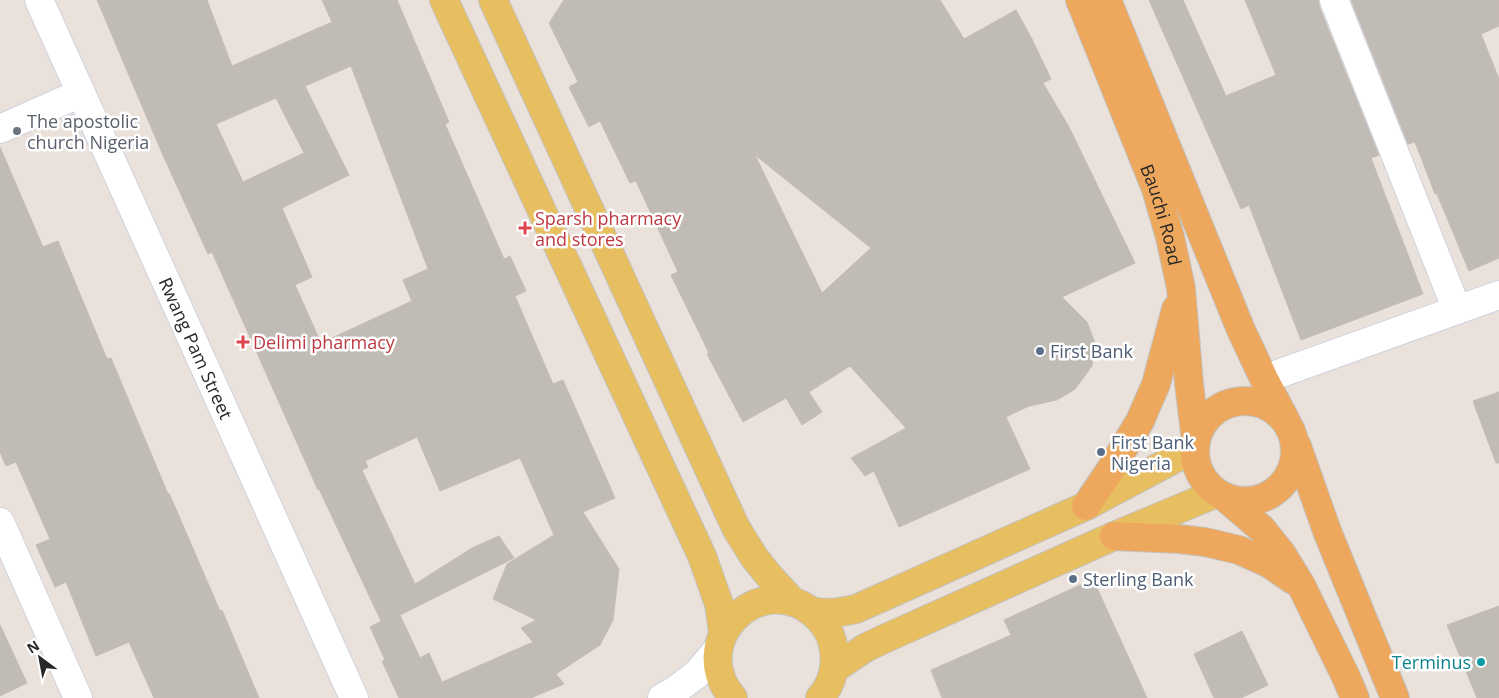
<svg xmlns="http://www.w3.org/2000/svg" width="1499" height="698" viewBox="0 0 1499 698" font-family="'Open Sans',sans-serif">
  <rect width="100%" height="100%" fill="#e9e1da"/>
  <!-- building -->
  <g fill="#c1bbb6" stroke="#c4bdb4" fill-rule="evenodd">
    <path d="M97 0H207L232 66 332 22 322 0H397L449 122 445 124 504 259 510 256 526 291 515 296 553 384 563 380 615 498 583 512 619 569 613 620 600 645 556 674 564 684 531 698H399L382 661 385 660 370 627 381 621 319 489 318 490 212 252 208 254 162 153ZM351 66 428 269 403 280 412 301 321 343 295 285 312 277 282 208 349 175 305 86ZM276 98 304 153 243 182 216 124ZM417 437 440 491 520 458 554 535 507 564 493 599 536 620 521 628 533 642 442 682 429 653 420 658 400 615 514 558 499 536 472 548 415 584 362 470 368 467 365 461Z"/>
    <path d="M564 0H940L964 39 1016 10 1032 39 1051 79 1043 83 1069 127 1135 263 1062 297 1087 322 1095 343 1092 366 1075 389 1057 400 1029 406 1006 417 1030 469 899 527 874 471 865 476 851 458 906 428 850 366 809 392 822 412 802 425 786 398 743 422 707 354 709 353 671 275 678 272 636 181 630 183 600 121 589 127 569 87 578 82 549 23ZM755 155 871 248 822 293Z"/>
    <path d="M1149 0H1183L1226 96 1276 75 1245 0H1319V6L1379 155 1371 158 1423 294 1301 340 1249 205 1241 209Z"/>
    <path d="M1351 0H1499V26L1481 34 1499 79V258L1469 271 1437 194H1435L1415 142 1408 144Z"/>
    <path d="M0 147 43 247 58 241 107 359 111 358 168 494 169 493 220 611 222 610 259 698H154L129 642 96 656 66 582 55 587 36 545 50 539 16 462 6 466 0 452Z"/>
    <path d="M1499 392V463H1496L1473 401Z"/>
    <path d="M1093 579 1147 698H942L931 670 1011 635 1004 620Z"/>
    <path d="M1499 606V698H1477L1447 625Z"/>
    <path d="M0 625 27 683 0 696Z"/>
    <path d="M1242 631 1268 685 1241 698H1214L1194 654Z"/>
  </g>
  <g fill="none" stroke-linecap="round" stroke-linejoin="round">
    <!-- minor casing -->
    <g stroke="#cfd3e0" stroke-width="30">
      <g id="minor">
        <path id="s1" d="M39 0 354 698"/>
        <path d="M1334 0 1457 310"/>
        <path d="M0 129 81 93"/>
        <path d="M1264 379 1499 295"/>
        <path d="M0 522 78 698"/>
      </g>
    </g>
    <!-- tertiary casing -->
    <g stroke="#cfd3e0" stroke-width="30">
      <path id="tertiary" d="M662 698 676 690 697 674 718 649"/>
    </g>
    <!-- primary casing -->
    <g stroke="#c3c3c3" stroke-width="30">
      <g id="primary">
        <path d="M444 0 702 556 719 604 723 632"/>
        <path d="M493 0 736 528 754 557 770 577 793 602"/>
        <path d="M810 611C828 614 838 613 856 609L1086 506 1195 448"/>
        <path d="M834 669 865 648 884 639 1114 536 1217 493"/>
        <path d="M733 698C685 641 760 569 813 613 823 622 831 632 833 645 837 664 833 683 820 698"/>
      </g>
    </g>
    <!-- trunk casing -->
    <g stroke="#c3c3c3" stroke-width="30">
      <g id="trunk">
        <path id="s2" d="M1080 0 1156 189 1170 237 1181 288 1189 384 1196 441"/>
        <path d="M1107 0 1241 330 1264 379 1286 421"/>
        <circle cx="1245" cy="451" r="50"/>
        <path d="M1297 446 1327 531 1395 698"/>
        <path d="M1227 499 1262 529 1282 554 1301 585 1346 677 1355 698"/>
        <path d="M1086 506 1111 469 1140 421 1156 384 1176 309"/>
        <path d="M1114 536 1179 539 1205 542 1239 550 1268 563 1293 580"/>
      </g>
    </g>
    <!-- minor -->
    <use href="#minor" stroke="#fff" stroke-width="28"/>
    <!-- tertiary -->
    <use href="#tertiary" stroke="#fff" stroke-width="28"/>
    <!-- primary -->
    <use href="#primary" stroke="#e7bf61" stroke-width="28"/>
    <!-- trunk -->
    <use href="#trunk" stroke="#eda85e" stroke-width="28"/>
  </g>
  <!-- markers -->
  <circle fill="#6b7280" stroke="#fff" stroke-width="2" cx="17" cy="131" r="5"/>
  <g fill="#e0444e" stroke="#fff" stroke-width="2">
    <path d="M522.5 220.5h5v5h5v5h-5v5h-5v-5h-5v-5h5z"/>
    <path d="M240.5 334.5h5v5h5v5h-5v5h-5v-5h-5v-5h5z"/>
  </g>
  <g fill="#5c6f8a" stroke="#fff" stroke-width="2">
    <circle cx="1040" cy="351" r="5"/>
    <circle cx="1101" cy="452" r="5"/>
    <circle cx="1073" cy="579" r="5"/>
  </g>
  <circle fill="#0f9aa8" stroke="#fff" stroke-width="2" cx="1481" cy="662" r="5"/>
  <g text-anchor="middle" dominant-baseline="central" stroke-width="5" stroke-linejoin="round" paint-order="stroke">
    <!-- worship labels -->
    <g font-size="18" fill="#5b616d" stroke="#fff" text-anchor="start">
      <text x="27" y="121">The apostolic<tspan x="27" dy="21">church Nigeria</tspan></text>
    </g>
    <!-- street labels -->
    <g font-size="18" fill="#272727" stroke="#fff">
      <text stroke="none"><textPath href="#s2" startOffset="230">Bauchi Road</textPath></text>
      <text stroke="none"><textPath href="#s1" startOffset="382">Rwang Pam Street</textPath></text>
    </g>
    <!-- health labels -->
    <g font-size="18" fill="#be3a42" stroke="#fff" text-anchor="start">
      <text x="535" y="218">Sparsh pharmacy<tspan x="535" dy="21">and stores</tspan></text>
      <text x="253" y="342">Delimi pharmacy</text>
    </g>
    <!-- service labels -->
    <g font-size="18" fill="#4e5e75" stroke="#fff" text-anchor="start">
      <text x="1050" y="351">First Bank</text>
      <text x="1111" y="442">First Bank<tspan x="1111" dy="21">Nigeria</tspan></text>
      <text x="1083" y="579">Sterling Bank</text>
    </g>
    <!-- culture labels -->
    <g font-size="18" fill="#0d838f" stroke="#fff" text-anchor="end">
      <text x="1471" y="662">Terminus</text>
    </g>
  </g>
  <!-- north arrow -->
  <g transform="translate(40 658) rotate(328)" stroke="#ffffff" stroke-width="4" paint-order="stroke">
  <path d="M0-4L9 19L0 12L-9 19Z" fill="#272727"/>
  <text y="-8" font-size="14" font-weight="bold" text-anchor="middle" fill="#272727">N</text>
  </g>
</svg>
